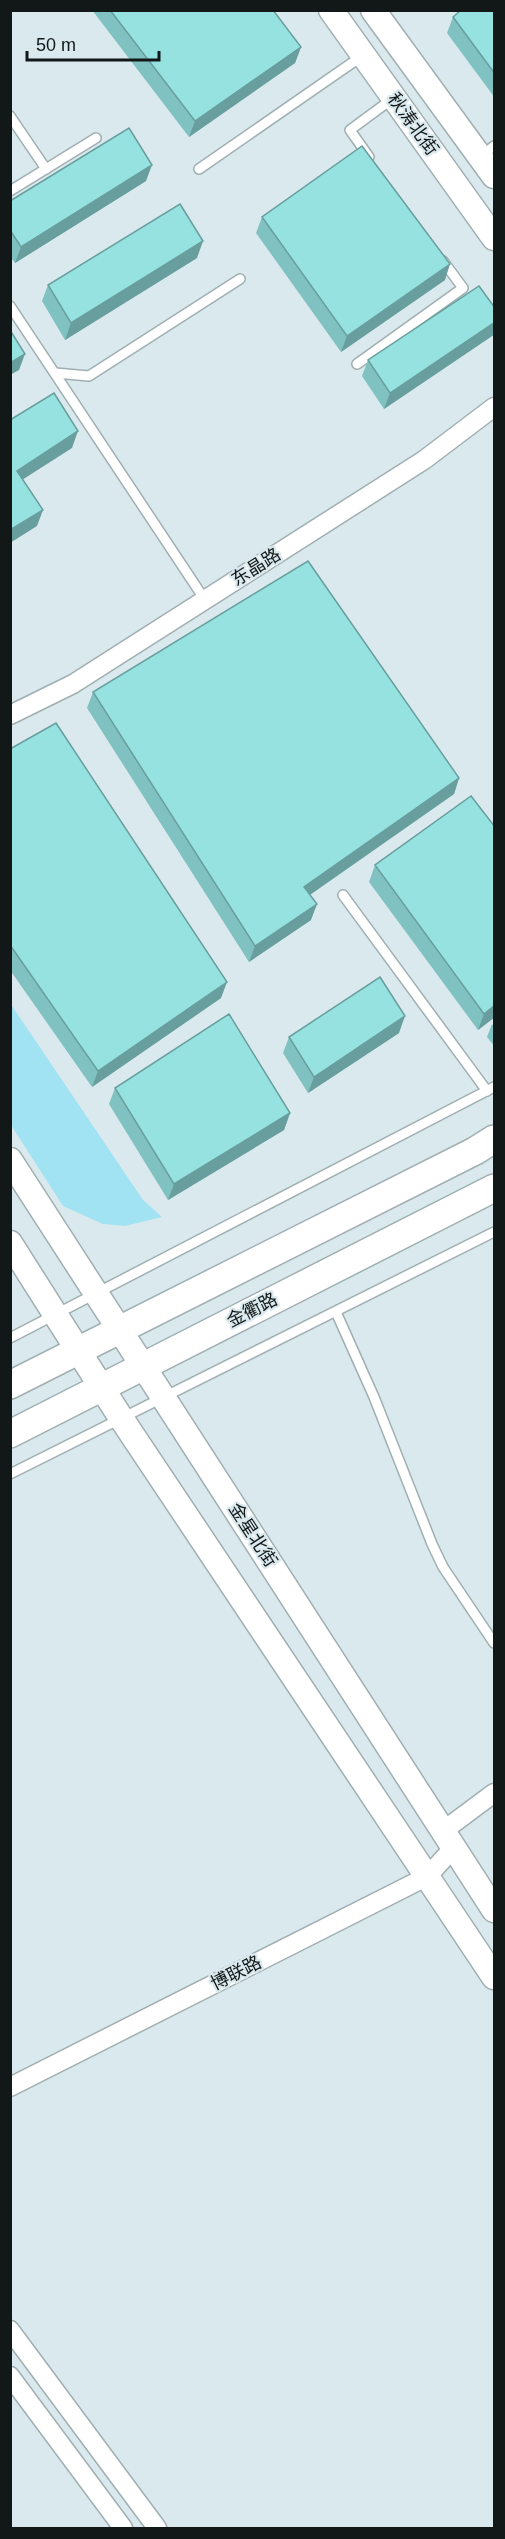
<svg xmlns="http://www.w3.org/2000/svg" width="505" height="2539" viewBox="0 0 505 2539" font-family="Arial,'Noto Sans SC',sans-serif">
  <rect width="100%" height="100%" fill="#dae9ed"/>
  <!-- green -->
  <path fill="#a1e3f3" d="M10 1003 143 1200 162 1217 125 1226 103 1224 63 1206 11 1125Z"/>
  <g fill="none" stroke-linecap="round" stroke-linejoin="round">
    <!-- service casing -->
    <g stroke="#a0afb2" stroke-width="12">
      <g id="service">
        <path d="M10 116 46 169"/>
        <path d="M369 157 350 130 392 99"/>
        <path d="M480 157 494 146"/>
        <path d="M199 169 362 56"/>
        <path d="M10 191 96 138"/>
        <path d="M10 306 205 600"/>
        <path d="M357 364 463 288 443 261"/>
        <path d="M55 373 89 376 240 279"/>
        <path d="M343 895 487 1091"/>
        <path d="M336 1312 374 1397 432 1544 443 1567 494 1643"/>
        <path d="M10 1338 494 1087"/>
        <path d="M10 1474 494 1232"/>
      </g>
    </g>
    <!-- minor casing -->
    <g stroke="#a0afb2" stroke-width="21">
      <g id="minor">
        <path d="M10 715 73 684 424 460 494 407"/>
        <path d="M443 1831 494 1793"/>
        <path d="M10 2087 428 1876 454 1847"/>
        <path d="M10 2330 157 2528"/>
        <path d="M10 2376 123 2528"/>
      </g>
    </g>
    <!-- secondary casing -->
    <g stroke="#a0afb2" stroke-width="27">
      <g id="secondary">
        <path d="M331 10 494 238"/>
        <path d="M373 10 494 176"/>
        <path d="M10 1160 494 1910"/>
        <path d="M10 1243 121 1418 494 1977"/>
      </g>
    </g>
    <!-- primary casing -->
    <g stroke="#a0afb2" stroke-width="30">
      <g id="primary">
        <path d="M10 1385 475 1151 494 1139"/>
        <path d="M10 1434 494 1188"/>
      </g>
    </g>
    <!-- service -->
    <use href="#service" stroke="#fff" stroke-width="9"/>
    <!-- minor -->
    <use href="#minor" stroke="#fff" stroke-width="18"/>
    <!-- secondary -->
    <use href="#secondary" stroke="#fff" stroke-width="24"/>
    <!-- primary -->
    <use href="#primary" stroke="#fff" stroke-width="27"/>
  </g>
  <!-- wall -->
  <g fill="#80c2c1">
    <path d="M92 10H273L301 47 295 63 189 137Z"/>
    <path d="M495 10V98L447 33 453 17Z"/>
    <path d="M146 181 15 263 10 256V201Z"/>
    <path d="M262 217 445 280 341 352 256 233Z"/>
    <path d="M197 258 65 340 42 301 48 285Z"/>
    <path d="M495 308V334L384 409 362 376 368 360Z"/>
    <path d="M93 692 459 778 454 794 310 895 311 920 249 962 87 708Z"/>
    <path d="M10 749 221 998 92 1087 10 970Z"/>
    <path d="M495 827V1017L478 1030 369 882 375 865Z"/>
    <path d="M492 1024 495 1028V1047L487 1037Z"/>
    <path d="M399 1033 308 1093 283 1053 289 1037Z"/>
    <path d="M115 1088 290 1113 284 1130 168 1200 109 1104Z"/>
  </g>
  <!-- shaded-wall -->
  <g fill="#689e9d">
    <path d="M301 47 295 63 189 137 195 121Z"/>
    <path d="M152 165 146 181 15 263 21 247Z"/>
    <path d="M203 241 197 258 65 340 71 323Z"/>
    <path d="M450 264 445 280 341 352 347 336Z"/>
    <path d="M495 322V334L384 409 390 393Z"/>
    <path d="M25 354 19 370 10 375V363Z"/>
    <path d="M78 431 72 448 11 487 17 471Z"/>
    <path d="M43 510 37 526 10 543V530Z"/>
    <path d="M459 778 454 794 298 903 304 887Z"/>
    <path d="M317 904 311 920 249 962 255 946Z"/>
    <path d="M227 982 221 998 92 1087 98 1071Z"/>
    <path d="M495 1005V1017L478 1030 484 1014Z"/>
    <path d="M405 1016 399 1033 308 1093 314 1077Z"/>
    <path d="M290 1113 284 1130 168 1200 174 1184Z"/>
  </g>
  <!-- building -->
  <g fill="#95e2e0" stroke="#689e9d" stroke-width="1.5">
    <path d="M110 10H273L301 47 195 121Z"/>
    <path d="M461 10H495V74L453 17Z"/>
    <path d="M129 128 152 165 21 247 10 230V201Z"/>
    <path d="M362 146 450 264 347 336 262 217Z"/>
    <path d="M180 204 203 241 71 323 48 285Z"/>
    <path d="M479 286 495 308V322L390 393 368 360Z"/>
    <path d="M10 330 25 354 10 363Z"/>
    <path d="M54 393 78 431 17 471 43 510 10 530V420Z"/>
    <path d="M308 561 459 778 304 887 317 904 255 946 93 692Z"/>
    <path d="M56 723 227 982 98 1071 10 945V749Z"/>
    <path d="M471 796 495 827V1005L484 1014 375 865Z"/>
    <path d="M380 977 405 1016 314 1077 289 1037Z"/>
    <path d="M229 1014 290 1113 174 1184 115 1088Z"/>
  </g>
  <g text-anchor="middle" dominant-baseline="central" stroke-width="4.5" stroke-linejoin="round" paint-order="stroke">
    <!-- street labels -->
    <g font-size="18" fill="#121718" stroke="#dae9ed">
      <text transform="translate(413 124) rotate(54)">秋涛北街</text>
      <text transform="translate(256 567) rotate(-32)">东晶路</text>
      <text transform="translate(252 1310) rotate(-27)">金衢路</text>
      <text transform="translate(253 1535) rotate(57)">金星北街</text>
      <text transform="translate(236 1973) rotate(-27)">博联路</text>
    </g>
  </g>
  <!-- border -->
  <rect width="505" height="2539" fill="none" stroke="#121718" stroke-width="24"/>
  <!-- scale -->
  <path d="M27 51v9h132v-9" fill="none" stroke="#121718" stroke-width="3"/>
  <text x="36" y="51" font-size="18" fill="#121718" stroke="#dae9ed" stroke-width="4.5" paint-order="stroke">50 m</text>
</svg>
